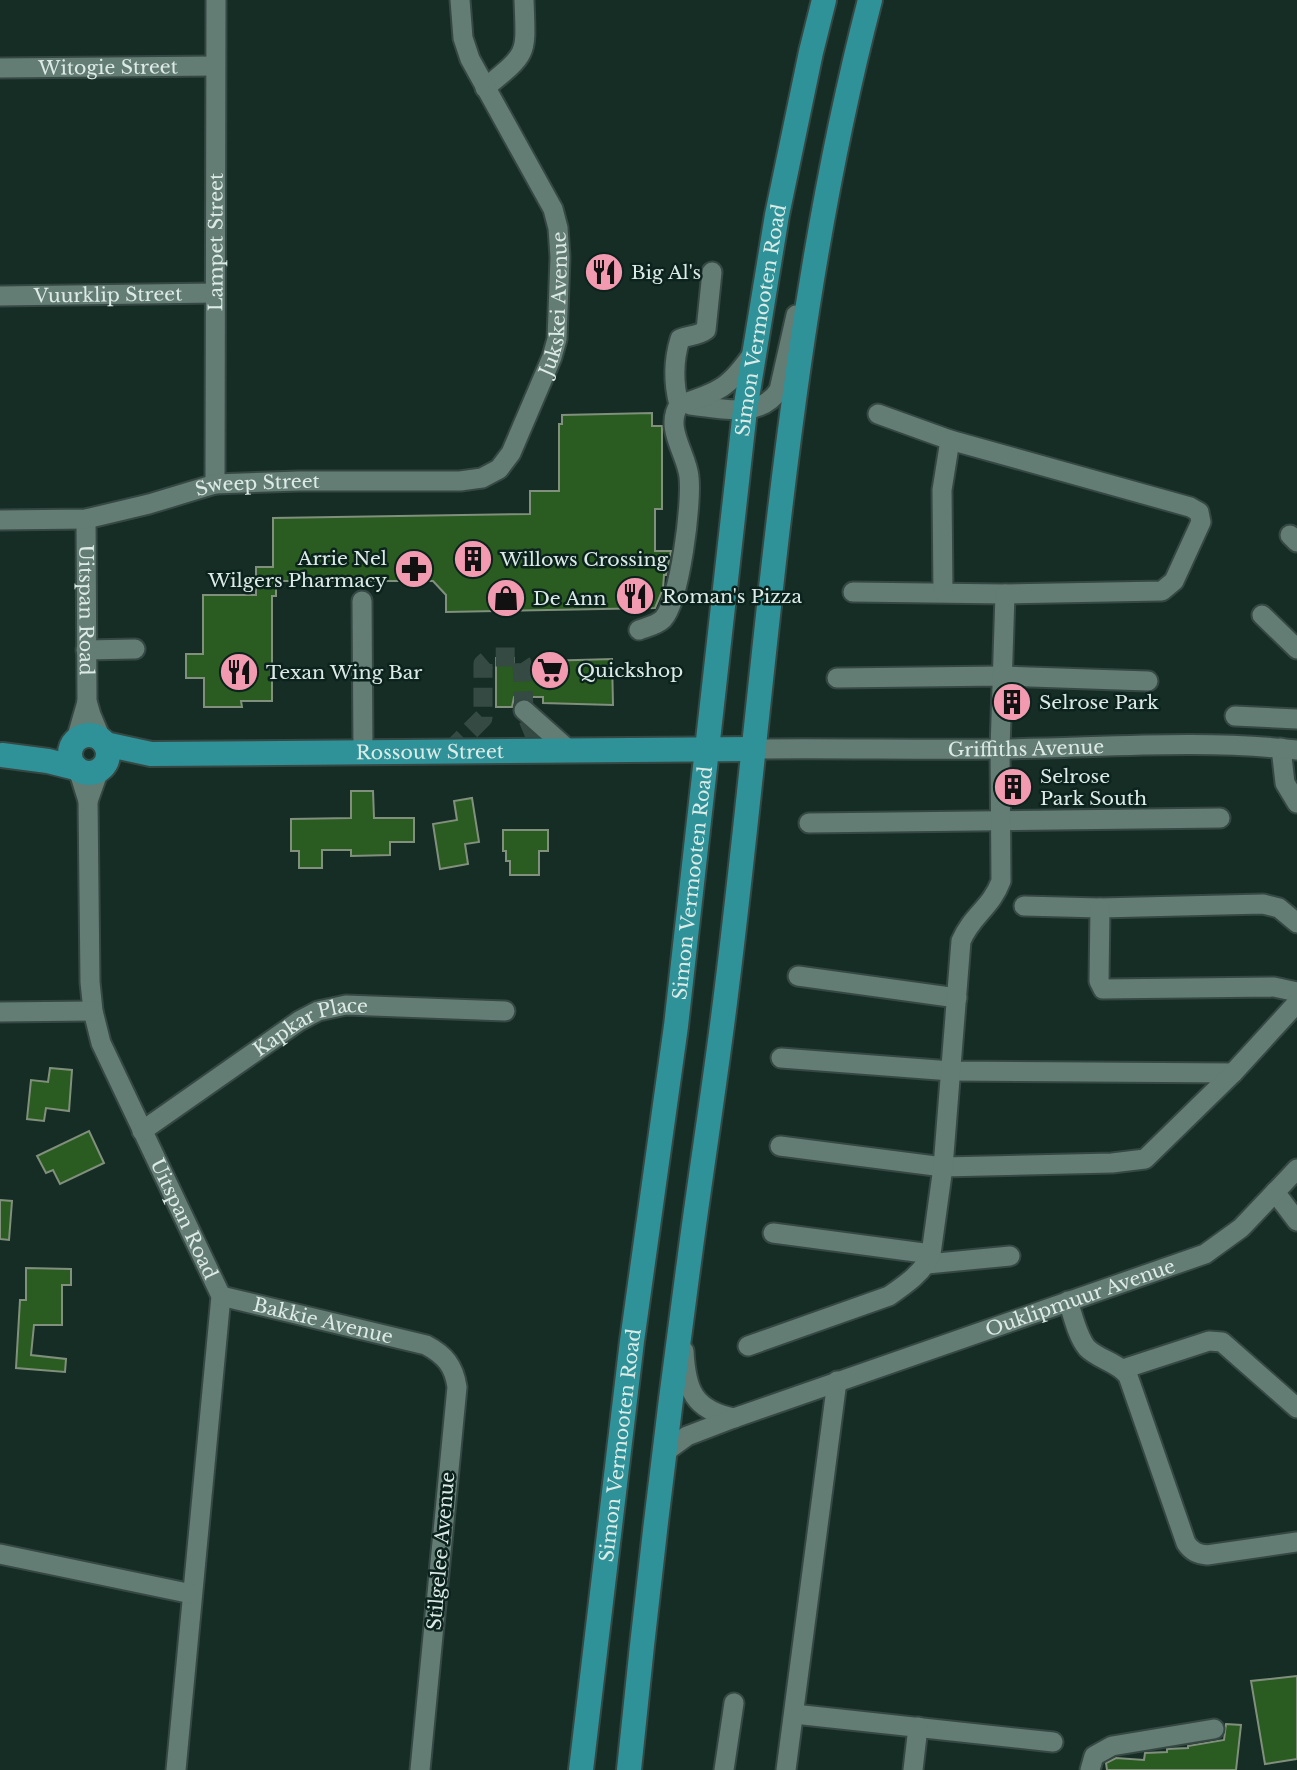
<svg xmlns="http://www.w3.org/2000/svg" width="1297" height="1770" viewBox="0 0 1297 1770" font-family="'Libre Baskerville',serif">
  <rect width="100%" height="100%" fill="#162d26"/>
  <!-- building -->
  <g fill="#2a5b20" stroke="#818f7d" stroke-width="2">
    <path d="M652 413V426H662V509H655V551H671L666 575H664L663 589 655 608 446 612V595L433 581H276V596H272V701H241L242 707H204V678H186V654H203V595H256V567H273V518L530 514V491H559V424H562V415Z"/>
    <path d="M496 658H514V673H543V661L612 659 613 705 543 703V697H514L512 707H496Z"/>
    <path d="M351 791H373L374 818H414V842H390V855L351 856V850H322V868H299V851H291V819L351 818Z"/>
    <path d="M472 798 479 842 465 844 468 864 440 869 433 824 457 820 454 801Z"/>
    <path d="M503 830H548V851H539V875H510V861H506V851H503Z"/>
    <path d="M50 1068 72 1070 69 1111 46 1108 44 1121 27 1119 31 1080 48 1082Z"/>
    <path d="M89 1131 104 1163 60 1184 53 1170 46 1173 37 1156Z"/>
    <path d="M0 1200 12 1201 9 1240 0 1239Z"/>
    <path d="M26 1268 71 1269V1285H62V1325H34L31 1355 66 1359 65 1372 16 1368 20 1300H26Z"/>
    <path d="M1297 1676V1759L1265 1764 1251 1681Z"/>
    <path d="M1226 1724 1241 1725 1236 1770H1107L1106 1763 1116 1758 1144 1760 1145 1753 1167 1752V1749L1188 1748V1746L1224 1740Z"/>
  </g>
  <g fill="none" stroke-linecap="round" stroke-linejoin="round">
    <!-- minor-tunnel -->
    <path stroke="#344a43" stroke-width="19" stroke-dasharray="19 10" stroke-linecap="butt" d="M450 751 483 718V664L491 657H518L522 663 524 710 535 736V742L528 751"/>
    <!-- minor casing -->
    <g stroke="#364843" stroke-width="23">
      <g id="minor">
        <path id="s1" d="M0 68 215 66"/>
        <path d="M485 88C529 52 526 56 524 0"/>
        <path id="s2" d="M0 296 215 293"/>
        <path d="M679 405C673 382 673 362 680 339 689 335 698 336 706 330L712 272"/>
        <path d="M690 405C719 408 760 420 779 390L796 315"/>
        <path id="s3" d="M215 484 216 0"/>
        <path id="s4" d="M86 519 87 701 91 715 101 739"/>
        <path id="s5" d="M0 520 86 519 149 504 215 484 299 481H460L482 478 499 469 511 453 552 357 557 339 560 257 558 228 553 209 470 59 463 38 460 0"/>
        <path d="M1290 535 1297 542"/>
        <path d="M853 592 1005 594 1162 591 1174 581 1201 522 1199 512 1190 507 950 440 878 414"/>
        <path d="M943 592 942 490 950 440"/>
        <path d="M362 601 363 752"/>
        <path d="M1262 615 1297 649"/>
        <path d="M639 630C647 627 657 625 663 619 680 601 692 503 689 477 687 454 664 428 679 405 720 391 729 388 753 353"/>
        <path d="M86 650 135 649"/>
        <path d="M837 678 1002 676 1148 681"/>
        <path d="M524 710 569 750"/>
        <path d="M1235 716 1297 719"/>
        <path d="M76 740 87 702"/>
        <path d="M1281 748 1285 783 1297 803"/>
        <path id="s6" d="M753 749C835 748 917 750 999 749 1098 748 1198 739 1297 750"/>
        <path id="s7" d="M78 769 88 801 90 982 93 1011 101 1043 221 1296 176 1770"/>
        <path d="M88 801 99 770"/>
        <path d="M809 823 1220 818"/>
        <path d="M1024 906 1100 908 1263 904 1279 908 1297 923"/>
        <path d="M1100 908 1099 981 1103 989 1274 987 1297 992"/>
        <path d="M798 976 957 998"/>
        <path d="M0 1012 93 1011"/>
        <path d="M781 1058 951 1071 1233 1073"/>
        <path id="s8" d="M142 1131 299 1021 318 1011 346 1005 505 1011"/>
        <path d="M780 1146 943 1167 1112 1163 1145 1159 1233 1073 1297 1003"/>
        <path d="M1275 1192 1297 1221"/>
        <path d="M773 1233 931 1254"/>
        <path d="M927 1264 1010 1256"/>
        <path id="s9" d="M221 1296 426 1345C445 1355 454 1366 457 1387L420 1770"/>
        <path d="M1068 1301C1073 1315 1077 1336 1087 1348 1099 1360 1118 1362 1128 1376L1186 1543C1192 1552 1198 1554 1207 1555L1297 1542"/>
        <path d="M748 1346 889 1296C905 1285 924 1272 931 1254L943 1167 961 941C972 915 991 908 1001 881L1000 749 1005 594"/>
        <path d="M684 1351C686 1389 693 1410 734 1418"/>
        <path d="M1123 1369 1209 1341 1222 1342 1297 1408"/>
        <path id="s10" d="M665 1452 687 1436 734 1418 1205 1254 1241 1228 1297 1169"/>
        <path d="M0 1554 192 1594"/>
        <path d="M794 1714 1053 1742"/>
        <path d="M724 1770 734 1703"/>
        <path d="M786 1770 837 1381"/>
        <path d="M913 1770 918 1727"/>
        <path d="M1090 1770 1094 1756 1112 1746 1214 1729"/>
      </g>
    </g>
    <!-- major casing -->
    <g stroke="#364843" stroke-width="28">
      <g id="major">
        <circle cx="89" cy="754" r="19"/>
        <path id="s11" d="M105 744 151 754 753 749"/>
        <path d="M2 755 48 761 76 768"/>
        <path id="s12" d="M581 1770 632 1341 676 1026 745 410 777 215 811 52 824 0"/>
        <path d="M629 1770C646 1600 666 1431 689 1262 701 1170 716 1078 727 986 768 656 786 322 870 0"/>
      </g>
    </g>
    <!-- minor -->
    <use href="#minor" stroke="#637c74" stroke-width="19"/>
    <!-- major -->
    <use href="#major" stroke="#2f9299" stroke-width="24"/>
  </g>
  <!-- icons -->
  <defs>
    <g id="restaurant-disc" transform="scale(2.0125)"><circle r="9.5" fill="#f29ab0" stroke="#0c231d"/><path d="M-5-6h1v4h1v-4h1v4h1v-4h1v5L-1.5 .5V6h-2V.5L-5-1ZM5-6V6H3V1.5H1.5Q1.5-4 5-6Z" fill="#111"/></g>
    <g id="building-disc" transform="scale(2.0125)"><circle r="9.5" fill="#f29ab0" stroke="#0c231d"/><path d="M-4-6H4V6H1V3H-1V6H-4ZM-2.5-4.3h1.7v1.8h-1.7ZM.8-4.3h1.7v1.8H.8ZM-2.5-1h1.7V.8h-1.7ZM.8-1h1.7V.8H.8Z" fill="#111"/></g>
    <g id="pharmacy-disc" transform="scale(2.0125)"><circle r="9.5" fill="#f29ab0" stroke="#0c231d"/><path d="M-2-6h4v4h4v4h-4v4h-4v-4h-4v-4h4Z" fill="#111"/></g>
    <g id="shop-disc" transform="scale(2.0125)"><circle r="9.5" fill="#f29ab0" stroke="#0c231d"/><path d="M-5-2.5h2.3a2.7 3.5 0 0 1 5.4 0H5L5.5 6h-11ZM-1.5-2.5h3a1.5 2.3 0 0 0-3 0Z" fill="#111"/></g>
    <g id="supermarket-disc" transform="scale(2.0125)"><circle r="9.5" fill="#f29ab0" stroke="#0c231d"/><path d="M-6-5.5h2.5l.6 2H6L4.5 2H-2.5L-4.4-4H-6ZM-1.5 3.2a1.3 1.3 0 1 0 .1 0ZM3 3.2a1.3 1.3 0 1 0 .1 0Z" fill="#111"/></g>
  </defs>
  <g fill-rule="evenodd">
    <use href="#restaurant-disc" x="604" y="272"/>
    <use href="#building-disc" x="473" y="559"/>
    <use href="#pharmacy-disc" x="414" y="569"/>
    <use href="#restaurant-disc" x="635" y="596"/>
    <use href="#shop-disc" x="506" y="598"/>
    <use href="#supermarket-disc" x="550" y="670"/>
    <use href="#restaurant-disc" x="239" y="672"/>
    <use href="#building-disc" x="1012" y="702"/>
    <use href="#building-disc" x="1013" y="787"/>
  </g>
  <g text-anchor="middle" dominant-baseline="central" stroke-width="5" stroke-linejoin="round" paint-order="stroke">
    <!-- street labels -->
    <g font-size="19" fill="#ddebe7" stroke="#0c231d">
      <text stroke="none"><textPath href="#s1" startOffset="108">Witogie Street</textPath></text>
      <text stroke="none"><textPath href="#s3" startOffset="242">Lampet Street</textPath></text>
      <text stroke="none"><textPath href="#s2" startOffset="108">Vuurklip Street</textPath></text>
      <text stroke="none"><textPath href="#s5" startOffset="684">Jukskei Avenue</textPath></text>
      <text stroke="none"><textPath href="#s12" startOffset="1461">Simon Vermooten Road</textPath></text>
      <text stroke="none"><textPath href="#s5" startOffset="262">Sweep Street</textPath></text>
      <text stroke="none"><textPath href="#s4" startOffset="91">Uitspan Road</textPath></text>
      <text stroke="none"><textPath href="#s6" startOffset="273">Griffiths Avenue</textPath></text>
      <text stroke="none"><textPath href="#s11" startOffset="326">Rossouw Street</textPath></text>
      <text stroke="none"><textPath href="#s12" startOffset="894">Simon Vermooten Road</textPath></text>
      <text stroke="none"><textPath href="#s8" startOffset="201">Kapkar Place</textPath></text>
      <text stroke="none"><textPath href="#s7" startOffset="471">Uitspan Road</textPath></text>
      <text stroke="none"><textPath href="#s10" startOffset="444">Ouklipmuur Avenue</textPath></text>
      <text stroke="none"><textPath href="#s9" startOffset="105">Bakkie Avenue</textPath></text>
      <text stroke="none"><textPath href="#s12" startOffset="327">Simon Vermooten Road</textPath></text>
      <text transform="translate(441 1551) rotate(-85)">Stilgelee Avenue</text>
    </g>
    <!-- poi labels -->
    <g font-size="19" fill="#ddebe7" stroke="#0c231d" text-anchor="start">
      <text x="631" y="272">Big Al's</text>
      <text x="387" y="558" text-anchor="end">Arrie Nel<tspan x="387" dy="22">Wilgers Pharmacy</tspan></text>
      <text x="500" y="559">Willows Crossing</text>
      <text x="662" y="596">Roman's Pizza</text>
      <text x="533" y="598">De Ann</text>
      <text x="577" y="670">Quickshop</text>
      <text x="266" y="672">Texan Wing Bar</text>
      <text x="1039" y="702">Selrose Park</text>
      <text x="1040" y="776">Selrose<tspan x="1040" dy="22">Park South</tspan></text>
    </g>
  </g>
</svg>
